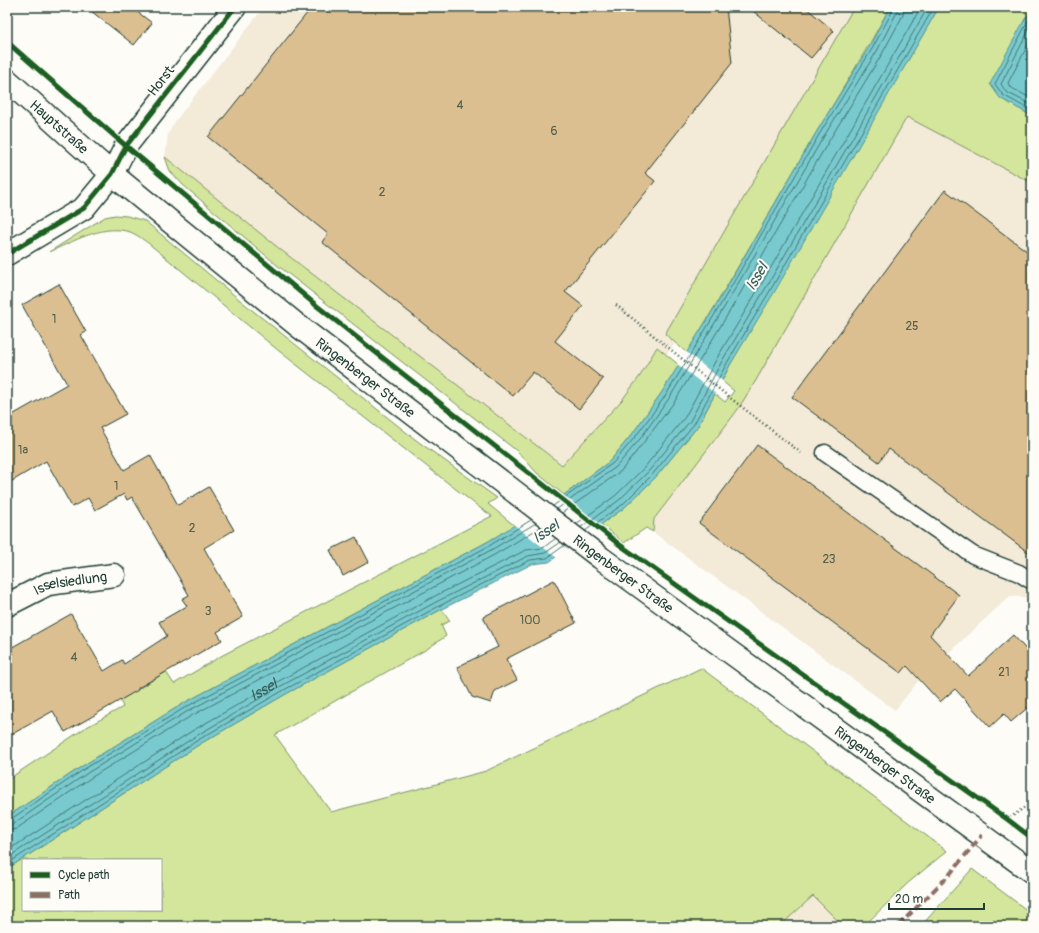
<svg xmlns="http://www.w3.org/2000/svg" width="1039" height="933" viewBox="0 0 1039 933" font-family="Pangolin,sans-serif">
  <rect width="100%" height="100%" fill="#fdfcf7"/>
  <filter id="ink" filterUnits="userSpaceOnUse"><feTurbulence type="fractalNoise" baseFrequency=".025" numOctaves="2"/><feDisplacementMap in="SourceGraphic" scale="8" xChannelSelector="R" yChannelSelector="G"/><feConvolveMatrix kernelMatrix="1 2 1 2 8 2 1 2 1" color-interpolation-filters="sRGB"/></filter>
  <g filter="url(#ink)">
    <!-- built -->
    <g fill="#f3ead8">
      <path d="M264 7H854L665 334 675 344 666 355 657 347 640 376 622 400 563 465 281 250 165 157 168 134 176 120Z"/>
      <path d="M907 117 1032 183V598L1010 596 919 680 895 710 653 532 654 519 736 412 755 382Z"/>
      <path d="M813 895 843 926H780Z"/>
    </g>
    <!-- green -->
    <g fill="#d4e69b" stroke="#7a9268" fill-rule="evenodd">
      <path d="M854 7H890C867 50 841 91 816 133 773 206 731 280 687 353L665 334Z"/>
      <path d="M939 7H1032V14L1026 17 1000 98 1032 116V183L907 117 755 382 736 412 654 519 653 532 646 528 624 543 601 524 624 508 655 478 698 426 715 394 725 402 734 391 722 381 730 365Z"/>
      <path d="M165 157 281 250 562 465 622 400 640 376 657 347 679 365 662 392 633 433 610 461 564 495 537 473 517 451 277 265 183 185 170 171Z"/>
      <path d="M115 215 127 216 145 221 252 310 416 440 497 498 488 504 515 526 487 542 184 703 84 765 7 817V780L85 728 123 707 120 700 166 672 174 684 221 656 492 516 480 508 279 351 148 243C142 239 134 232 126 231 100 225 73 242 49 252L105 217Z"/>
      <path d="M442 609 450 621 441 625 446 636 427 649 275 735 331 812 486 771 701 668 947 851 908 883 864 926H843L813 896 780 926H7V869L200 744 286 694ZM23 860H161V910H23Z"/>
      <path d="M972 869 1032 914V923L1026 926H921Z"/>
    </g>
    <!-- water -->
    <g fill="#79cacf" stroke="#559291">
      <path d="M890 7H939L775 291 730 365 698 426 655 478 624 508 549 562 532 564 442 609 286 694 200 744 7 869V817L84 765 184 703 487 542 564 495 610 461 633 433 662 392 718 302 817 131 869 47Z"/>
      <path d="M1032 14V116L1000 98 990 84 1026 17Z"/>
    </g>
    <!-- pier -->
    <g fill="#fdfcf7">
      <path d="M685 351 724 382 717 395 677 364Z"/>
      <path d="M562 494 602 526 557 558 513 524Z"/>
    </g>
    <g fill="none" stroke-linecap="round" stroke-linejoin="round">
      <!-- shore -->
      <g stroke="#437572" stroke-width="1">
        <path d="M1032 19 1028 21 995 84 1003 95 1032 111"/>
        <path d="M1032 24 1001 84 1006 92 1032 105"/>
        <path d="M1032 37 1008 83 1010 87 1032 99"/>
        <path d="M553 506 613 463 636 436 666 395 721 304 820 133 872 49 893 10V7"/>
        <path d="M557 509 616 467 640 439 670 397 725 306 824 136 877 51 897 12 898 7"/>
        <path d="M562 513 621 471 644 442 675 401 731 309 830 139 882 54 903 15 904 7"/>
        <path d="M576 524 615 496 644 468 685 417 717 358 762 283 921 7"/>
        <path d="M581 527 618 501 648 472 690 421 722 361 767 286 928 7"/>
        <path d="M585 531 622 505 652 475 694 424 727 363 771 289 934 7"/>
        <path d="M7 820 11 819 86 768 186 707 489 546 531 520"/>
        <path d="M7 825 13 824 89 772 188 711 491 550 536 523"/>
        <path d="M7 831 16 829 92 777 191 716 494 555 541 527"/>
        <path id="s1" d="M7 851 192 731 279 681 435 596 526 550 543 548 556 538"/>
        <path d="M7 858 196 736 281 686 438 601 528 556 545 553 561 542"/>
        <path d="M7 864 198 740 284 690 441 605 530 560 547 558 565 545"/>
      </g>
    </g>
    <!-- building -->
    <g fill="#dcbf90" stroke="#1f3d34">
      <path d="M86 7H131L152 23 134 45Z"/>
      <path d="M312 7H726L732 63 645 173 655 181 565 292 583 306 555 341 603 379 579 409 533 372 513 396 322 242 328 234 208 137Z"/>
      <path d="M748 7H805L834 31 811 58Z"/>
      <path d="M945 190 1032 255V555L889 449 879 462 792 397Z"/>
      <path d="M59 284 86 332 81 335 126 414 100 428 124 470 150 455 178 505 209 487 234 530 204 548 243 617 217 632 222 640 138 688V690L65 732 53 711 7 737V650L71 614 104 671 122 660 124 664 167 636 159 622 187 606 182 599 189 595 132 497 127 500 124 494 95 510 88 498 72 507 46 461 7 484V418L67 384 22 305Z"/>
      <path d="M757 445 959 595 930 635 968 676 1013 635 1032 656V704L1011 722 1004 714 990 727 955 689 940 702 907 666 901 673 699 523Z"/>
      <path d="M356 537 369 562 343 576 330 550Z"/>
      <path d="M554 580 576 623 506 659 517 680 495 691 491 703 472 697 457 667 498 647 483 617Z"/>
    </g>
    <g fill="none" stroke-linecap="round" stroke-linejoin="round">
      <!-- service casing -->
      <g stroke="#1f3d34" stroke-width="19">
        <path id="service" d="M825 453 973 555 1019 573 1032 581"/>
      </g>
      <!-- minor casing -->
      <g stroke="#1f3d34" stroke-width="25">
        <g id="minor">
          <path d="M7 254 84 208 112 174 126 146 235 7"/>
          <path id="s2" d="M7 605 48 584 114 575"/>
        </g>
      </g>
      <!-- secondary casing -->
      <g stroke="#1f3d34" stroke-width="25">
        <g id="secondary">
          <path id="s3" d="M7 80 112 174 297 325 601 558 1032 872"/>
        </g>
      </g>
      <!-- path -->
      <g stroke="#1f3d34" stroke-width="2.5" stroke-dasharray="1 3" stroke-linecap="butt">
        <path d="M616 305 729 397 801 453"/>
        <path d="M1007 820 1025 807 1032 805"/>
      </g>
      <!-- service -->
      <use href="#service" stroke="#fdfcf7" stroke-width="16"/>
      <!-- minor -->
      <use href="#minor" stroke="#fdfcf7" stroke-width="22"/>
      <!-- secondary -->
      <use href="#secondary" stroke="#fdfcf7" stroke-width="22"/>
      <!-- quiet -->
      <path stroke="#8d6e63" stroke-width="4" stroke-dasharray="8 4" stroke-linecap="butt" d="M898 926 949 875 982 835"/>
      <!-- cycleway casing -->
      <g stroke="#fdfcf7" stroke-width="8">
        <g id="cycleway">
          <path d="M7 42 126 146 317 306 620 545 1007 819 1032 838"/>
          <path d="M7 254 84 208 112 174 126 146 235 7"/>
        </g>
      </g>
      <!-- cycleway -->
      <use href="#cycleway" stroke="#1b5e20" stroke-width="5"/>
    </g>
  </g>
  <g text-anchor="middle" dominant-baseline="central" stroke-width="4" stroke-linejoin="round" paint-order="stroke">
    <!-- number labels -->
    <g font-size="12" fill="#4e5e4b">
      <text x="460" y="105">4</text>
      <text x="554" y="131">6</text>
      <text x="382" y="192">2</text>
      <text x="54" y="319">1</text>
      <text x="912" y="326">25</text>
      <text x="23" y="450">1a</text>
      <text x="116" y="486">1</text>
      <text x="192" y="528">2</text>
      <text x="829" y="559">23</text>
      <text x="208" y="611">3</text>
      <text x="530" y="620">100</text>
      <text x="74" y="657">4</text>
      <text x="1004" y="672">21</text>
    </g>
    <!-- street labels -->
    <g font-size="14" fill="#1f3d34" stroke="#fdfcf7">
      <text transform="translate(161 81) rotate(-52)">Horst</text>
      <text stroke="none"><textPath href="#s3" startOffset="70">Hauptstraße</textPath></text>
      <text stroke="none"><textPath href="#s3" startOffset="466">Ringenberger Straße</textPath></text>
      <text stroke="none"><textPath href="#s3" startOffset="790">Ringenberger Straße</textPath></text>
      <text stroke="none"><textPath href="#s2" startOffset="68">Isselsiedlung</textPath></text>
      <text stroke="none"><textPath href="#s3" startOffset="1114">Ringenberger Straße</textPath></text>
    </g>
    <!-- water labels -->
    <g font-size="15" font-style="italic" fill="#36605b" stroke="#fdfcf7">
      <text transform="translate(757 277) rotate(-59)">Issel</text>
      <text transform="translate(546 532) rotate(-34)">Issel</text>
      <text stroke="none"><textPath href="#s1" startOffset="303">Issel</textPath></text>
    </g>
  </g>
  <!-- margin -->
  <rect width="1039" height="933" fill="none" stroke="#fdfcf7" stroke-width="24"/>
  <rect x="12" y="12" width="1015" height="909" fill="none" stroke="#1f3d34" stroke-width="1.5" filter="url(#ink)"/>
  <!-- legend -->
  <rect x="22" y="859" width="140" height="52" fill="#fdfcf7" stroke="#a4b0a9"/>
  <rect x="30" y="872" width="20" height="6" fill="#1b5e20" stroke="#a4b0a9"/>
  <text x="58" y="879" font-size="12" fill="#1f3d34">Cycle path</text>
  <rect x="30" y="892" width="20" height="6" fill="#8d6e63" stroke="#a4b0a9"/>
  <text x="58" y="899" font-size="12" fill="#1f3d34">Path</text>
  <!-- scale -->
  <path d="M889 903v6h95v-6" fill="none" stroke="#1f3d34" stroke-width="2"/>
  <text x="895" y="903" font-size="12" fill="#1f3d34" stroke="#fdfcf7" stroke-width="3" paint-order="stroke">20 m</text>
</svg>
